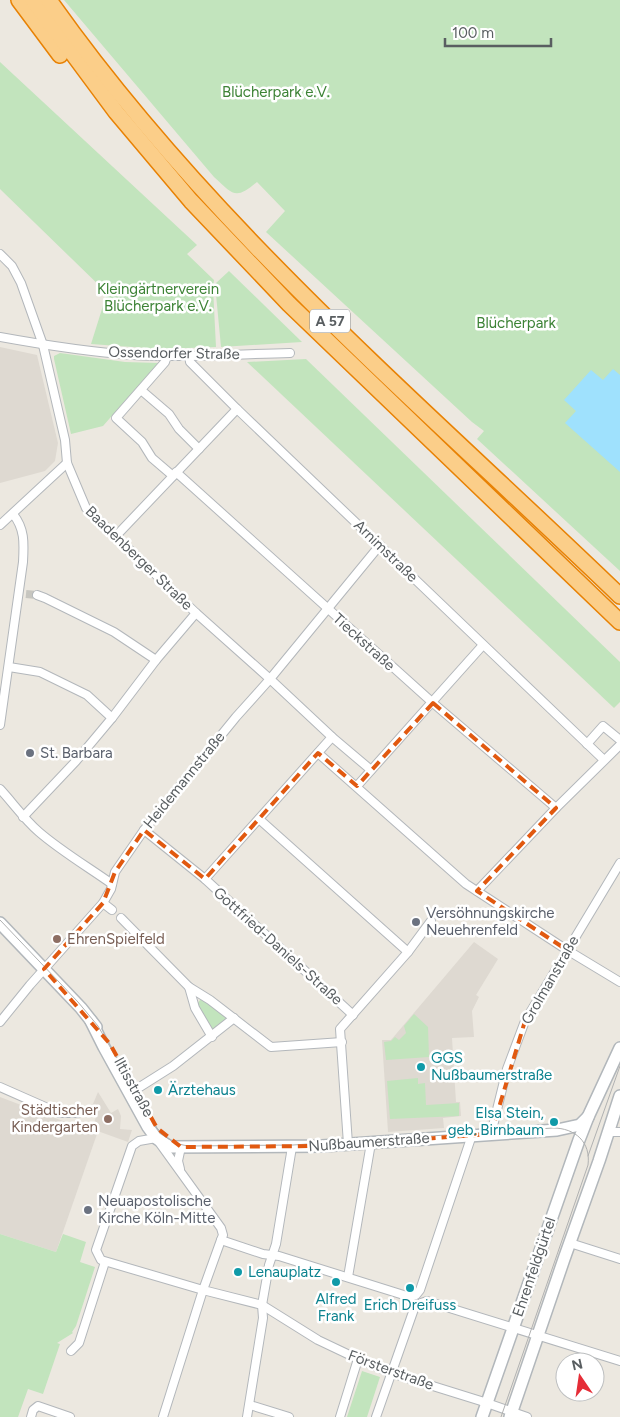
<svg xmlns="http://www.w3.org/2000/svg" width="620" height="1417" viewBox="0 0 620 1417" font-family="Figtree,sans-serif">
  <rect width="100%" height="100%" fill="#ece8e0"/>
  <!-- education -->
  <g fill="#ded9d1">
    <path d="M0 347 37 355 58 443 55 461 45 471 0 483Z"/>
    <path d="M474 942 498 959 476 995 479 997 472 1011 474 1037 452 1038 456 1102H460L461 1116 443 1118 444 1128 388 1132 382 1040H391Z"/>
    <path d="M98 1092 111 1113 118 1109 121 1116 120 1129 132 1130 128 1142 92 1129 97 1114 90 1111Z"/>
    <path d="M0 1097 97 1134 56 1252 0 1234Z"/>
  </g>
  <!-- green -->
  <g fill="#c2e4bd">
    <path d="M64 0H620V571L477 439 484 431 472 422 266 232 285 211 257 182C235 201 233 194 214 177Z"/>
    <path d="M0 62 197 245 187 254 214 280 213 288 216 347 160 349 91 344 107 293 0 189Z"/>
    <path d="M229 271 302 342 221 347 215 284Z"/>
    <path d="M60 353 125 362 158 363 103 426 71 434 54 359V356Z"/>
    <path d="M306 359 620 662V702L614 708 247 362Z"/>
    <path d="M203 999 211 1002 228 1019 215 1030 211 1031 197 1004 200 1000Z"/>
    <path d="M414 1014 428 1027 429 1057 386 1060 384 1042 391 1041 395 1037 399 1040 406 1033 404 1026Z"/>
    <path d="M418 1078V1084L425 1083 426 1105 459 1103V1116L390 1119 387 1081Z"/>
    <path d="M0 1234 56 1252 63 1234 86 1242 80 1262 95 1267 76 1326 72 1332 73 1333 57 1343 60 1344 43 1394 28 1389 18 1417H0Z"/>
    <path d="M362 1371 380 1377 367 1417H347Z"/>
  </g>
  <!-- water -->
  <path fill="#9fe1fd" d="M613 369 620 375V472L565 423 576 411 564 400 591 370 603 380Z"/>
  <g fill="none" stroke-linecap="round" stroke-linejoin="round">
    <!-- street-tunnel -->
    <path stroke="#c7c6c0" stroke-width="8" stroke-dasharray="8 4" stroke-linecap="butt" d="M26 594 37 595"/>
    <!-- street casing -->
    <g stroke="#b3b7bb" stroke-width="10">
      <g id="street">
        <path d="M0 254 12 266 21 283 43 345 65 440 67 463 86 508 196 613 270 679 332 737 371 770"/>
        <path d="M0 337C44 345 88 352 133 355 185 358 238 354 290 353"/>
        <path d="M189 355 190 362 237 409 604 760"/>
        <path d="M167 356 165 362 116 418 142 442 152 458 173 476"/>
        <path d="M141 390 169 414 179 429 199 449"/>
        <path d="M176 472 433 703 556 808"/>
        <path d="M0 525 67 463"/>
        <path d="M115 537 237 409"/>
        <path d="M37 595 45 598 114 632 156 660"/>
        <path d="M9 667 40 672 87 695 112 718"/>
        <path d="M0 725 23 562C24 543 25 529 13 514"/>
        <path d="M587 744 603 726 620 740"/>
        <path d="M318 753 466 884 567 950 620 982"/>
        <path d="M357 786 483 645"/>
        <path d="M0 789C13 803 24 819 39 832 61 851 88 867 112 884"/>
        <path d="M23 817 76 761 112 718 156 660 196 613"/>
        <path d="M259 819 408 952"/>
        <path d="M144 830 205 879 353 1015"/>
        <path d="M205 879 332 737"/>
        <path d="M477 891 556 808 620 745"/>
        <path d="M103 903 112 910"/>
        <path d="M121 918 189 987 195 1008 212 1037"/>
        <path d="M189 987 210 1000 271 1047 342 1042"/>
        <path d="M0 1022 30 985 103 903 111 889 115 872 144 830 236 717 270 679 380 545"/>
        <path d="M0 1087 59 1113H78"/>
        <path d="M135 1090 173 1066 234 1018"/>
        <path d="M608 1132H620"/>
        <path d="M491 1134 507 1069 525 1021 620 863"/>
        <path d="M348 1144 340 1029 408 952 431 921"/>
        <path d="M180 1169 178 1161 181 1147"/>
        <path d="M221 1240 263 1254 279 1256 410 1297 416 1295 420 1290 472 1135"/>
        <path d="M570 1243 620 1259"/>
        <path d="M348 1277 371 1143"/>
        <path d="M71 1351 79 1343 105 1262"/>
        <path d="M250 1405 289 1417"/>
        <path d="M31 1417 33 1410 38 1406 70 1417"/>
        <path d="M163 1417 203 1290 101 1260 96 1250 132 1146 139 1141 156 1138 221 1228 223 1235 221 1240 203 1290 262 1305 318 1340 358 1359 391 1373 481 1401 527 1417"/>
        <path d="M247 1417 263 1318 262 1305 269 1265 276 1244 292 1147"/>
        <path d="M340 1417 358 1359"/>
        <path d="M376 1417 414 1309 421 1303 427 1301 620 1361"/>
      </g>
    </g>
    <!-- secondary casing -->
    <g stroke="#b2b7bb" stroke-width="14">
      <g id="secondary">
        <path d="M0 923 81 1008 96 1027"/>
        <path d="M91 1021 104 1047 148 1127 156 1138 170 1147 322 1146 557 1130 580 1125 588 1117"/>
        <path d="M482 1417 579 1140 588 1117 620 1048"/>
        <path d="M510 1417 564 1259 599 1161 620 1096"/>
      </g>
    </g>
    <!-- highway casing -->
    <g stroke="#e88204" stroke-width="18">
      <g id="highway">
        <path d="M19 0 60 55"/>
        <path d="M33 0 116 112 191 201 289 304 620 622"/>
        <path d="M49 0C208 226 422 405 620 596"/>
      </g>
    </g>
    <!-- street -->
    <use href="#street" stroke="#fff" stroke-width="8"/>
    <!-- secondary -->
    <use href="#secondary" stroke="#fff" stroke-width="11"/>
    <!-- highway -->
    <use href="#highway" stroke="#fbce89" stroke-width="15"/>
    <!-- tram -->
    <g stroke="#b0b1b1" stroke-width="1">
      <path d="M0 920 78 1002 98 1026 157 1128C166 1139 176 1145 190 1146L293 1145 553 1128C575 1128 591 1142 588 1165L501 1417"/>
      <path d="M588 1156 620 1066"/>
    </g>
  </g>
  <!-- marked area -->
  <path fill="none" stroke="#e15910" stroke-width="4" stroke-dasharray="10 6" stroke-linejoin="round" d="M433 703 556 808 477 891 567 950 525 1021 491 1134 322 1146 181 1147 157 1128 110 1044 44 969 103 903 115 872 144 830 205 879 318 753 357 786Z"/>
  <!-- markers -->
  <g fill="#6b7280" stroke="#fff" stroke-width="2">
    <circle cx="30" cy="753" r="5"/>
    <circle cx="416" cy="922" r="5"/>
    <circle cx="88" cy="1210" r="5"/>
  </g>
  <g fill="#8d6e63" stroke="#fff" stroke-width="2">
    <circle cx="57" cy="939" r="5"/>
    <circle cx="108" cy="1119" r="5"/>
  </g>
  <g fill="#0f9aa8" stroke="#fff" stroke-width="2">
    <circle cx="421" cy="1067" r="5"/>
    <circle cx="158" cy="1090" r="5"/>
    <circle cx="554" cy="1122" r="5"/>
    <circle cx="238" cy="1272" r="5"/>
    <circle cx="336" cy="1282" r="5"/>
    <circle cx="410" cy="1288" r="5"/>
  </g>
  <g text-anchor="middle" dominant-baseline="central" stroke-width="5" stroke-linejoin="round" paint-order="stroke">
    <!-- shield labels -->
    <rect fill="#fff" stroke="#8b8e90" stroke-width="1" x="310" y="309.5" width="40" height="23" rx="4"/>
    <g font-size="14" font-weight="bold" fill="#595e61">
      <text x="330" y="321">A 57</text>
    </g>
    <!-- park labels -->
    <g font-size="15" fill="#3d8336" stroke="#fff">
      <text x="276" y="92">Blücherpark e.V.</text>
      <text x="158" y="289">Kleingärtnerverein<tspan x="158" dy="17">Blücherpark e.V.</tspan></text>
      <text x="516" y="323">Blücherpark</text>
    </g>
    <!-- street labels -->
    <g font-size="15" fill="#595e61" stroke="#fff">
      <text transform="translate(174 353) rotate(1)">Ossendorfer Straße</text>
      <text transform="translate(386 551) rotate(44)">Arnimstraße</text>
      <text transform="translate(139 558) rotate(44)">Baadenberger Straße</text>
      <text transform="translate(364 642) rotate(42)">Tieckstraße</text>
      <text transform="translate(184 780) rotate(-51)">Heidemannstraße</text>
      <text transform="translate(278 946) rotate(42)">Gottfried-Daniels-Straße</text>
      <text transform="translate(550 980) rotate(-60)">Grolmanstraße</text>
      <text transform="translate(134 1087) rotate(61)">Iltisstraße</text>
      <text transform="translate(369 1142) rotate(-4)">Nußbaumerstraße</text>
      <text transform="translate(534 1267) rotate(-71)">Ehrenfeldgürtel</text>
      <text transform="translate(391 1370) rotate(20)">Försterstraße</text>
    </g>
    <!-- worship labels -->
    <g font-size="15" fill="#5b616d" stroke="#fff" text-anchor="start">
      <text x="40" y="753">St. Barbara</text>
      <text x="426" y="913">Versöhnungskirche<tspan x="426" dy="17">Neuehrenfeld</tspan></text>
      <text x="98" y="1201">Neuapostolische<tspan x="98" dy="17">Kirche Köln-Mitte</tspan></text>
    </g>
    <!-- education labels -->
    <g font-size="15" fill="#785e54" stroke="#fff" text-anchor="start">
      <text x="67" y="939">EhrenSpielfeld</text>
      <text x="98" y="1110" text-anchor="end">Städtischer<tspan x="98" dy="17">Kindergarten</tspan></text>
    </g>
    <!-- culture labels -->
    <g font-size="15" fill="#0d838f" stroke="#fff" text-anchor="start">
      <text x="431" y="1058">GGS<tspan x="431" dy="17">Nußbaumerstraße</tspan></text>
      <text x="168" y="1090">Ärztehaus</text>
      <text x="544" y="1113" text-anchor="end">Elsa Stein,<tspan x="544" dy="17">geb. Birnbaum</tspan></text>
      <text x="248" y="1272">Lenauplatz</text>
      <text x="336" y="1299" text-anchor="middle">Alfred<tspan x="336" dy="17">Frank</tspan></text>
      <text x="410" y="1305" text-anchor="middle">Erich Dreifuss</text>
    </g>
  </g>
  <!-- north arrow -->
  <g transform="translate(580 1377) rotate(347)"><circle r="24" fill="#ffffff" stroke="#bdbfc0"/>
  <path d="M0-4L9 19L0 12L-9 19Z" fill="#e52d37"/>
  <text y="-8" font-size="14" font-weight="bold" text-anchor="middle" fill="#595e61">N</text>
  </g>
  <!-- scale -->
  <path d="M445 38v8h106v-8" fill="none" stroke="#595e61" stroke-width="2.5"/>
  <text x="452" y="38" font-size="15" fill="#595e61" stroke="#ffffff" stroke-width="4" paint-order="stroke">100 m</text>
</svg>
